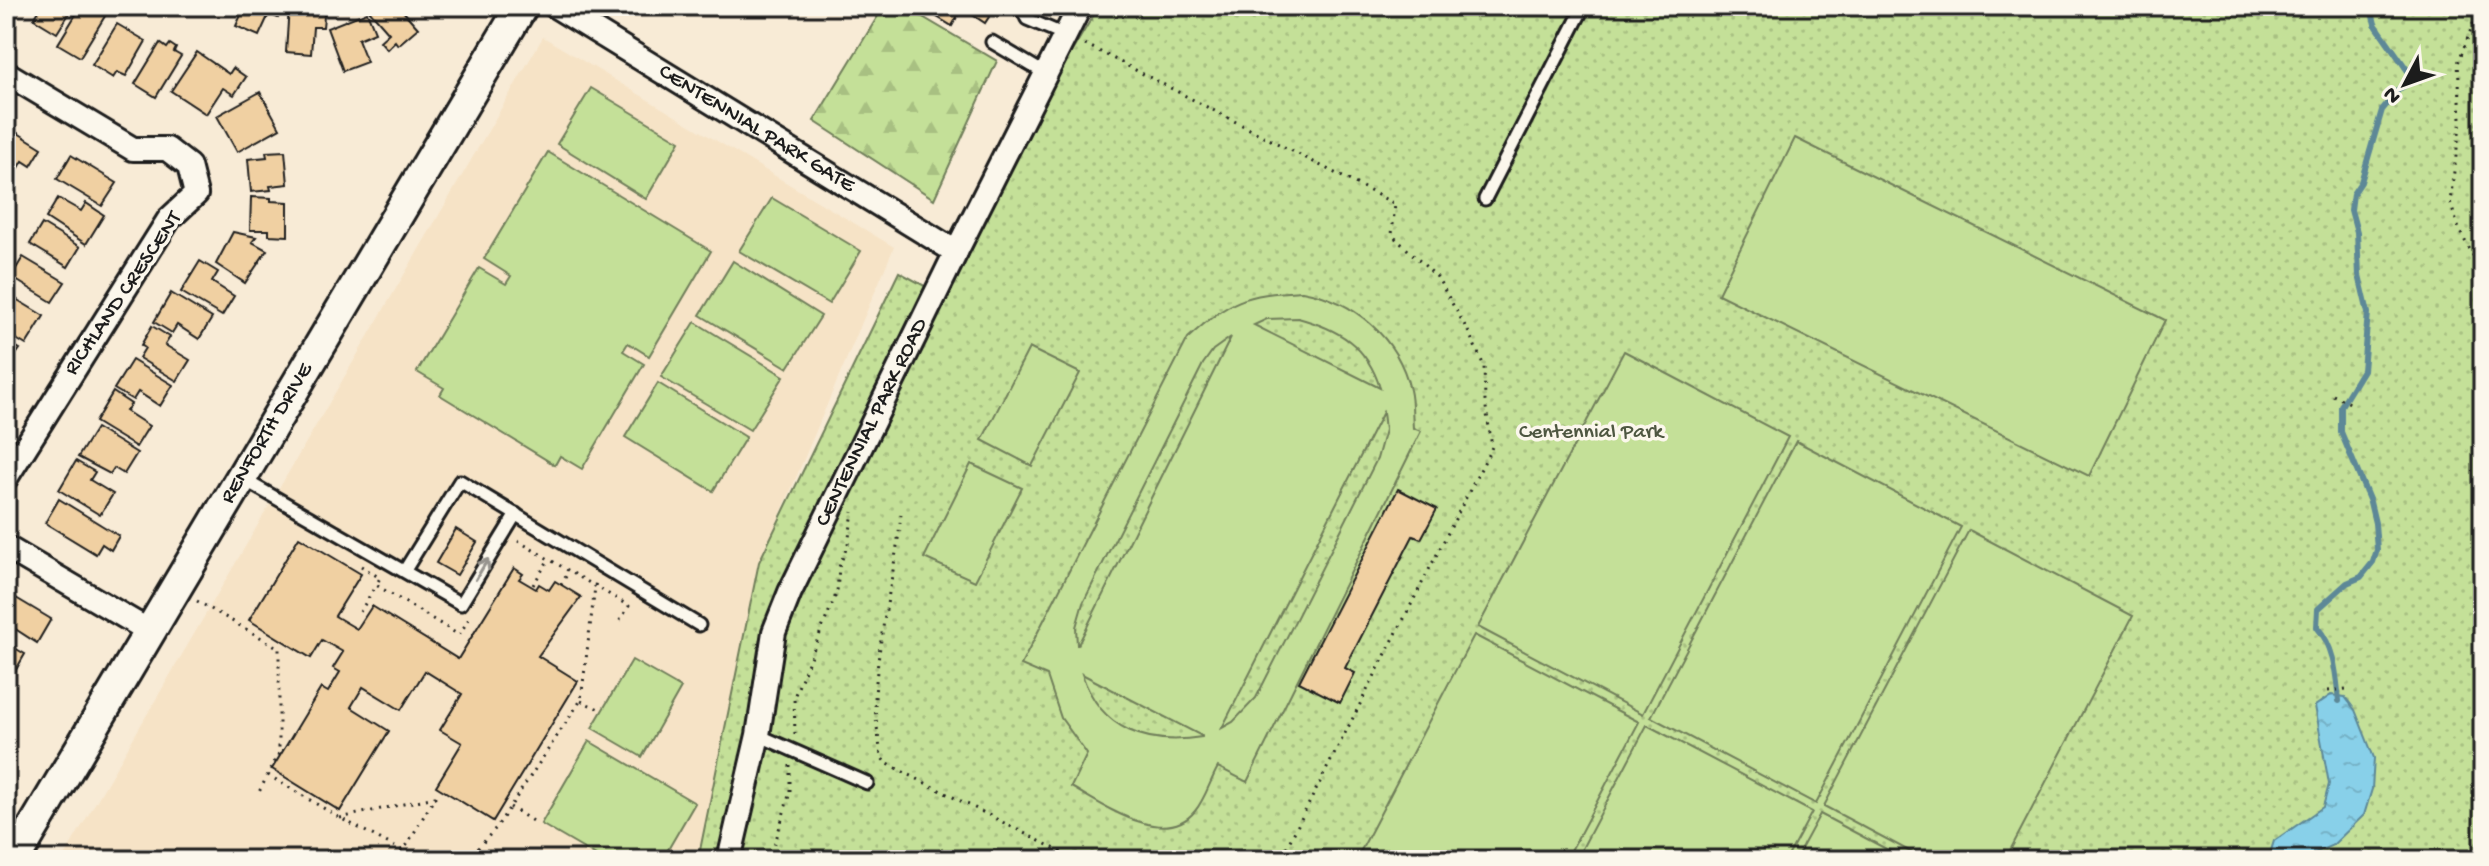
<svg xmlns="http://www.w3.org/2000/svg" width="2489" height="866" viewBox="0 0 2489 866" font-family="'Gochi Hand',sans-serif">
  <defs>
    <pattern id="forest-firs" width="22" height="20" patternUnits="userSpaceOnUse" patternTransform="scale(2)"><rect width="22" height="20" fill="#c4e098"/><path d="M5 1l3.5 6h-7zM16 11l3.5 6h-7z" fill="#a8c082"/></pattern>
    <pattern id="park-dots" width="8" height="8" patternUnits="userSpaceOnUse" patternTransform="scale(2)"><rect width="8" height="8" fill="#c4e098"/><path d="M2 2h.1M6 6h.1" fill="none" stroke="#a8c082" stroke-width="1.8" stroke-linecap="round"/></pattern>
    <pattern id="water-ripples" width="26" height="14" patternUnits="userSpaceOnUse" patternTransform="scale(2)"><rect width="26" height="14" fill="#88d0e9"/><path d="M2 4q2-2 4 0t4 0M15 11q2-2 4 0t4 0" fill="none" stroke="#75b2c7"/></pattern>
  </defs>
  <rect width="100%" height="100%" fill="#f8ebd6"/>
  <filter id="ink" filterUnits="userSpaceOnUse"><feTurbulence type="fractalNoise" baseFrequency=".0125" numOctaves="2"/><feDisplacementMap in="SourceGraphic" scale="16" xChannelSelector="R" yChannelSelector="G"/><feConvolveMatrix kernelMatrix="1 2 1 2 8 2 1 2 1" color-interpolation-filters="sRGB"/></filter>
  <g filter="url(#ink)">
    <!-- built -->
    <path fill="#f6e3c6" d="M543 37 894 247 759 565 700 860H62Z"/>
    <!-- forest -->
    <path fill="url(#forest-firs)" stroke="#707e5a" stroke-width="2" d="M884 6H904L997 61 934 199 814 121Z"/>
    <!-- park -->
    <path fill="url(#park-dots)" stroke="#707e5a" stroke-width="2" d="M1099 6H2483V860H698L759 562 899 272 930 289Z"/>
    <!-- pitch -->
    <g fill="#c4e098" stroke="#707e5a" stroke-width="2" fill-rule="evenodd">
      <path d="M591 88 680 141 646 199 557 144Z"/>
      <path d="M1795 138 2165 320 2089 476 1718 294Z"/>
      <path d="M548 152 711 251 649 356 628 343 623 351 644 364 582 469 560 456 555 465 440 395 444 388 417 372 479 268 506 284 511 276 484 259Z"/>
      <path d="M772 198 861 251 829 304 739 251Z"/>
      <path d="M733 261 821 316 788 368 700 315Z"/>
      <path d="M1302 291C1353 300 1398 337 1410 390 1413 402 1412 416 1413 428L1421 431 1247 782 1218 767C1210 781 1205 799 1195 811 1164 849 1102 804 1071 787L1087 754 1061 718 1047 676 1021 665 1188 338C1230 300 1244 294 1302 291ZM1298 318C1338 329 1367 345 1380 388L1254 325 1267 319ZM1231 337 1078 645H1077L1076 627 1083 603 1203 364 1213 350ZM1383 412 1385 430 1377 459 1256 698 1233 722 1222 728ZM1082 674 1202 736V737C1148 746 1101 731 1082 674Z"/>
      <path d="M695 322 784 376 750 430 661 377Z"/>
      <path d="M1029 348 1080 373 1032 466 982 440Z"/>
      <path d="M1624 351 1788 437 1643 714 1478 627Z"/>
      <path d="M658 383 746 437 713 491 625 437Z"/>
      <path d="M1796 441 1961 527 1816 804 1651 717Z"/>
      <path d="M971 464 1022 488 975 581 924 558Z"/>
      <path d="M1969 530 2133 616 2005 860H1926L1824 806Z"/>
      <path d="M1474 635 1639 722 1566 860H1356Z"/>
      <path d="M632 660 681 688 642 757 592 728Z"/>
      <path d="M1647 725 1812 812 1786 860H1576Z"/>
      <path d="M589 741 695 803 662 860H603L541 824Z"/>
      <path d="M1820 814 1907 860H1795Z"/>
    </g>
    <!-- water -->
    <path fill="url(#water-ripples)" stroke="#5d8897" stroke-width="2" d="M2331 695 2345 697 2355 710 2374 758 2372 789 2364 815 2333 845 2299 860H2268L2274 841 2323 807 2329 784 2315 706Z"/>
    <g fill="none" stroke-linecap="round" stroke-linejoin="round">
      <!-- stream -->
      <path stroke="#5d8897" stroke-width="6" d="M2339 701C2336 674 2335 648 2317 627L2318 609 2347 583 2361 577 2373 562 2377 550 2375 523 2370 502 2341 432V406L2363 370 2368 313 2359 275 2357 232 2351 210 2353 194 2361 182 2382 110 2399 89 2409 83 2410 74 2375 24 2373 16 2378 6"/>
    </g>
    <!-- building -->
    <g fill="#f0d0a2" stroke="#1c1c1c" stroke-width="2">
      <path d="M42 6H74L57 33 34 19Z"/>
      <path d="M81 6H88L105 16 80 57 58 44Z"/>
      <path d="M283 6 278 18 269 14 259 36 236 26 245 6Z"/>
      <path d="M289 6H325L323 27H313L311 54 286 52Z"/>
      <path d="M372 6H406L402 10 418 28 398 45 395 41 387 49 380 41 389 33 368 9Z"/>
      <path d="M919 6H996L985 23 962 8 952 26Z"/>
      <path d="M367 12 375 32 358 39 367 62 343 71 327 28Z"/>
      <path d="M117 24 146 41 126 76 117 72 113 78 92 65Z"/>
      <path d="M160 43 167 48 170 44 176 48 174 52 181 56 156 97 135 84Z"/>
      <path d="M197 52 229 74 233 68 246 77 234 95 223 88 206 114 171 91Z"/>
      <path d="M260 92 280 128 237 152 217 116Z"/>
      <path d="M13 130 42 148 31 166 23 161 9 184 6 182V141Z"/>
      <path d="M285 151 288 184 270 186 271 190 251 192 248 159 267 157 266 152Z"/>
      <path d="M71 155 117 183 102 206 57 179Z"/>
      <path d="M251 197 271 198V201L288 202V236L269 235V230H250Z"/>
      <path d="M58 198 81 211 86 203 104 215 86 244 46 218Z"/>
      <path d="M42 224 80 247 68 267 30 244Z"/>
      <path d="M233 232 256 237 252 242 267 250 245 283 216 264Z"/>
      <path d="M23 257 65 282 52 302 11 277Z"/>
      <path d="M200 261 218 272 212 282 234 296 222 316 181 292Z"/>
      <path d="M6 293 44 316 26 345 8 334 13 326 6 322Z"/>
      <path d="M171 293 212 318 199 339 177 325 172 333 154 322Z"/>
      <path d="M152 326 170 337 165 345 190 360 177 381 139 358 145 348 141 345Z"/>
      <path d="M6 341 20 349 6 368Z"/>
      <path d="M132 360 173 385 160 406 138 392 133 400 114 389Z"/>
      <path d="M113 392 131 404 126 411 149 426 136 447 95 422Z"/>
      <path d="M96 428 137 453 124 474 114 468 110 474 78 457Z"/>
      <path d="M76 461 95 472 90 480 113 494 100 515 59 490Z"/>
      <path d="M1398 489 1437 509 1421 539 1413 536 1345 668 1355 673 1340 703 1299 682Z"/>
      <path d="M59 499 119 536 111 550 102 544 96 554 45 523Z"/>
      <path d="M456 529 477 542 457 575 436 563Z"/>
      <path d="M299 537 361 574 335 616 357 629 372 606 458 659 514 568 523 574 519 579 536 589 539 584 549 590 555 581 581 597 538 656 578 681 493 821 436 786 462 743 440 730 462 694 425 671 401 710 363 687 351 707 389 731 340 811 272 769 321 688 328 692 340 672 333 668 343 652 322 640 311 658 249 620Z"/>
      <path d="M6 592 51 619 37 643 6 623Z"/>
      <path d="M6 643 25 654 13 675 6 671Z"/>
      <path d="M6 677 13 681 6 694Z"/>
    </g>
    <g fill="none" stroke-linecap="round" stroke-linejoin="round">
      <!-- lane casing -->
      <g stroke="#1c1c1c" stroke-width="17">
        <g id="lane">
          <path d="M1021 6 1027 19 1065 35"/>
          <path d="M992 42 1046 74"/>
          <path d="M1485 199 1584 6"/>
          <path d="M241 478 461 604 516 514"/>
          <path d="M405 570 460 481 699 625"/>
          <path d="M758 735 867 783"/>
        </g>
      </g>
      <!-- street casing -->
      <g stroke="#1c1c1c" stroke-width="28">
        <g id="street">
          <path id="s1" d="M555 6 956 252"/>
          <path d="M6 73 133 149H167L189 166 196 194 169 219 6 478"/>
          <path d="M6 547 149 631"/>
          <path id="s2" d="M729 860 758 735 774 632 790 592 956 252 1080 6"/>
        </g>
      </g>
      <!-- secondary casing -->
      <g stroke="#1c1c1c" stroke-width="36">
        <g id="secondary">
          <path id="s3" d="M14 860 522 6"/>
        </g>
      </g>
      <!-- path -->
      <g stroke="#1c1c1c" stroke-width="3" stroke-dasharray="2 6" stroke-linecap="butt">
        <path d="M749 6 750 7"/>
        <path d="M2483 10 2473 24 2458 63 2461 118 2450 202 2460 232 2483 273"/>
        <path d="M1085 44 1395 204 1392 235 1437 277 1468 331 1484 366 1485 401 1492 447 1280 860"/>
        <path d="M2333 395 2354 405"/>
        <path d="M901 514C895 576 877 638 875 700 875 719 879 738 881 757L886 763 1077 860"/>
        <path d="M518 541 629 606 619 622"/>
        <path d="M361 566 380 578 376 585 459 635 470 617"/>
        <path d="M533 585 549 559"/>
        <path d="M561 585 569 571"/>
        <path d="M197 601 279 648V753L258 794"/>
        <path d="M360 612 376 585"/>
        <path d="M2328 691 2346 689"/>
        <path d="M581 701 599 709"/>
        <path d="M795 734 794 697 837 592 839 567 848 544 853 512"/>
        <path d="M268 775 340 818 420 860"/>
        <path d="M510 807 537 824"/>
        <path d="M340 818 435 797 404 850"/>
        <path d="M467 860 496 828 581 700 596 579"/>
        <path d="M770 860 790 792V765"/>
      </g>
      <!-- lane -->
      <use href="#lane" stroke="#fbf7ec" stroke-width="11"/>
      <!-- street -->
      <use href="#street" stroke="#fbf7ec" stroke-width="22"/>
      <!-- secondary -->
      <use href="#secondary" stroke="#fbf7ec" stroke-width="30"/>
    </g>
    <!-- one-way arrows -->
    <defs><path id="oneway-shaft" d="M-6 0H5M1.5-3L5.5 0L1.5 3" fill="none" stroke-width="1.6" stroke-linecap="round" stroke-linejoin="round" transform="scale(2)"/></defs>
    <use stroke="#97948e" href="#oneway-shaft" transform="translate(482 569) rotate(-59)"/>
  </g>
  <g text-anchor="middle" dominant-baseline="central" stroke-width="7" stroke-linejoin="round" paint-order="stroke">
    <!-- street labels -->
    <g font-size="22" fill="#1c1c1c" stroke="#fbf7ec">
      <text stroke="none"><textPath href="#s1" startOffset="236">CENTENNIAL PARK GATE</textPath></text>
      <text transform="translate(124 294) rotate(-56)">RICHLAND CRESCENT</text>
      <text stroke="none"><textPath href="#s2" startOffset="464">CENTENNIAL PARK ROAD</textPath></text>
      <text stroke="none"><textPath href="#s3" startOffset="496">RENFORTH DRIVE</textPath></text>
    </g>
    <!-- park labels -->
    <g font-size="22" fill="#4e5741" stroke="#fbf7ec">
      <text x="1591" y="433">Centennial Park</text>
    </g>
  </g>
  <!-- margin -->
  <rect width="2489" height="866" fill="none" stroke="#fbf7ec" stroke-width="32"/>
  <rect x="16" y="16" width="2457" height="834" fill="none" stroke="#1c1c1c" stroke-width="3" filter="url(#ink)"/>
  <!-- north arrow -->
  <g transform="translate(2405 84) rotate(229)" stroke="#fbf7ec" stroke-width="6" paint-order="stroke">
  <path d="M0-6L14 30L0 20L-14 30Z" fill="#1c1c1c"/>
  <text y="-12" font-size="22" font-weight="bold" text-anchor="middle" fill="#1c1c1c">N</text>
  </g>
</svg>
